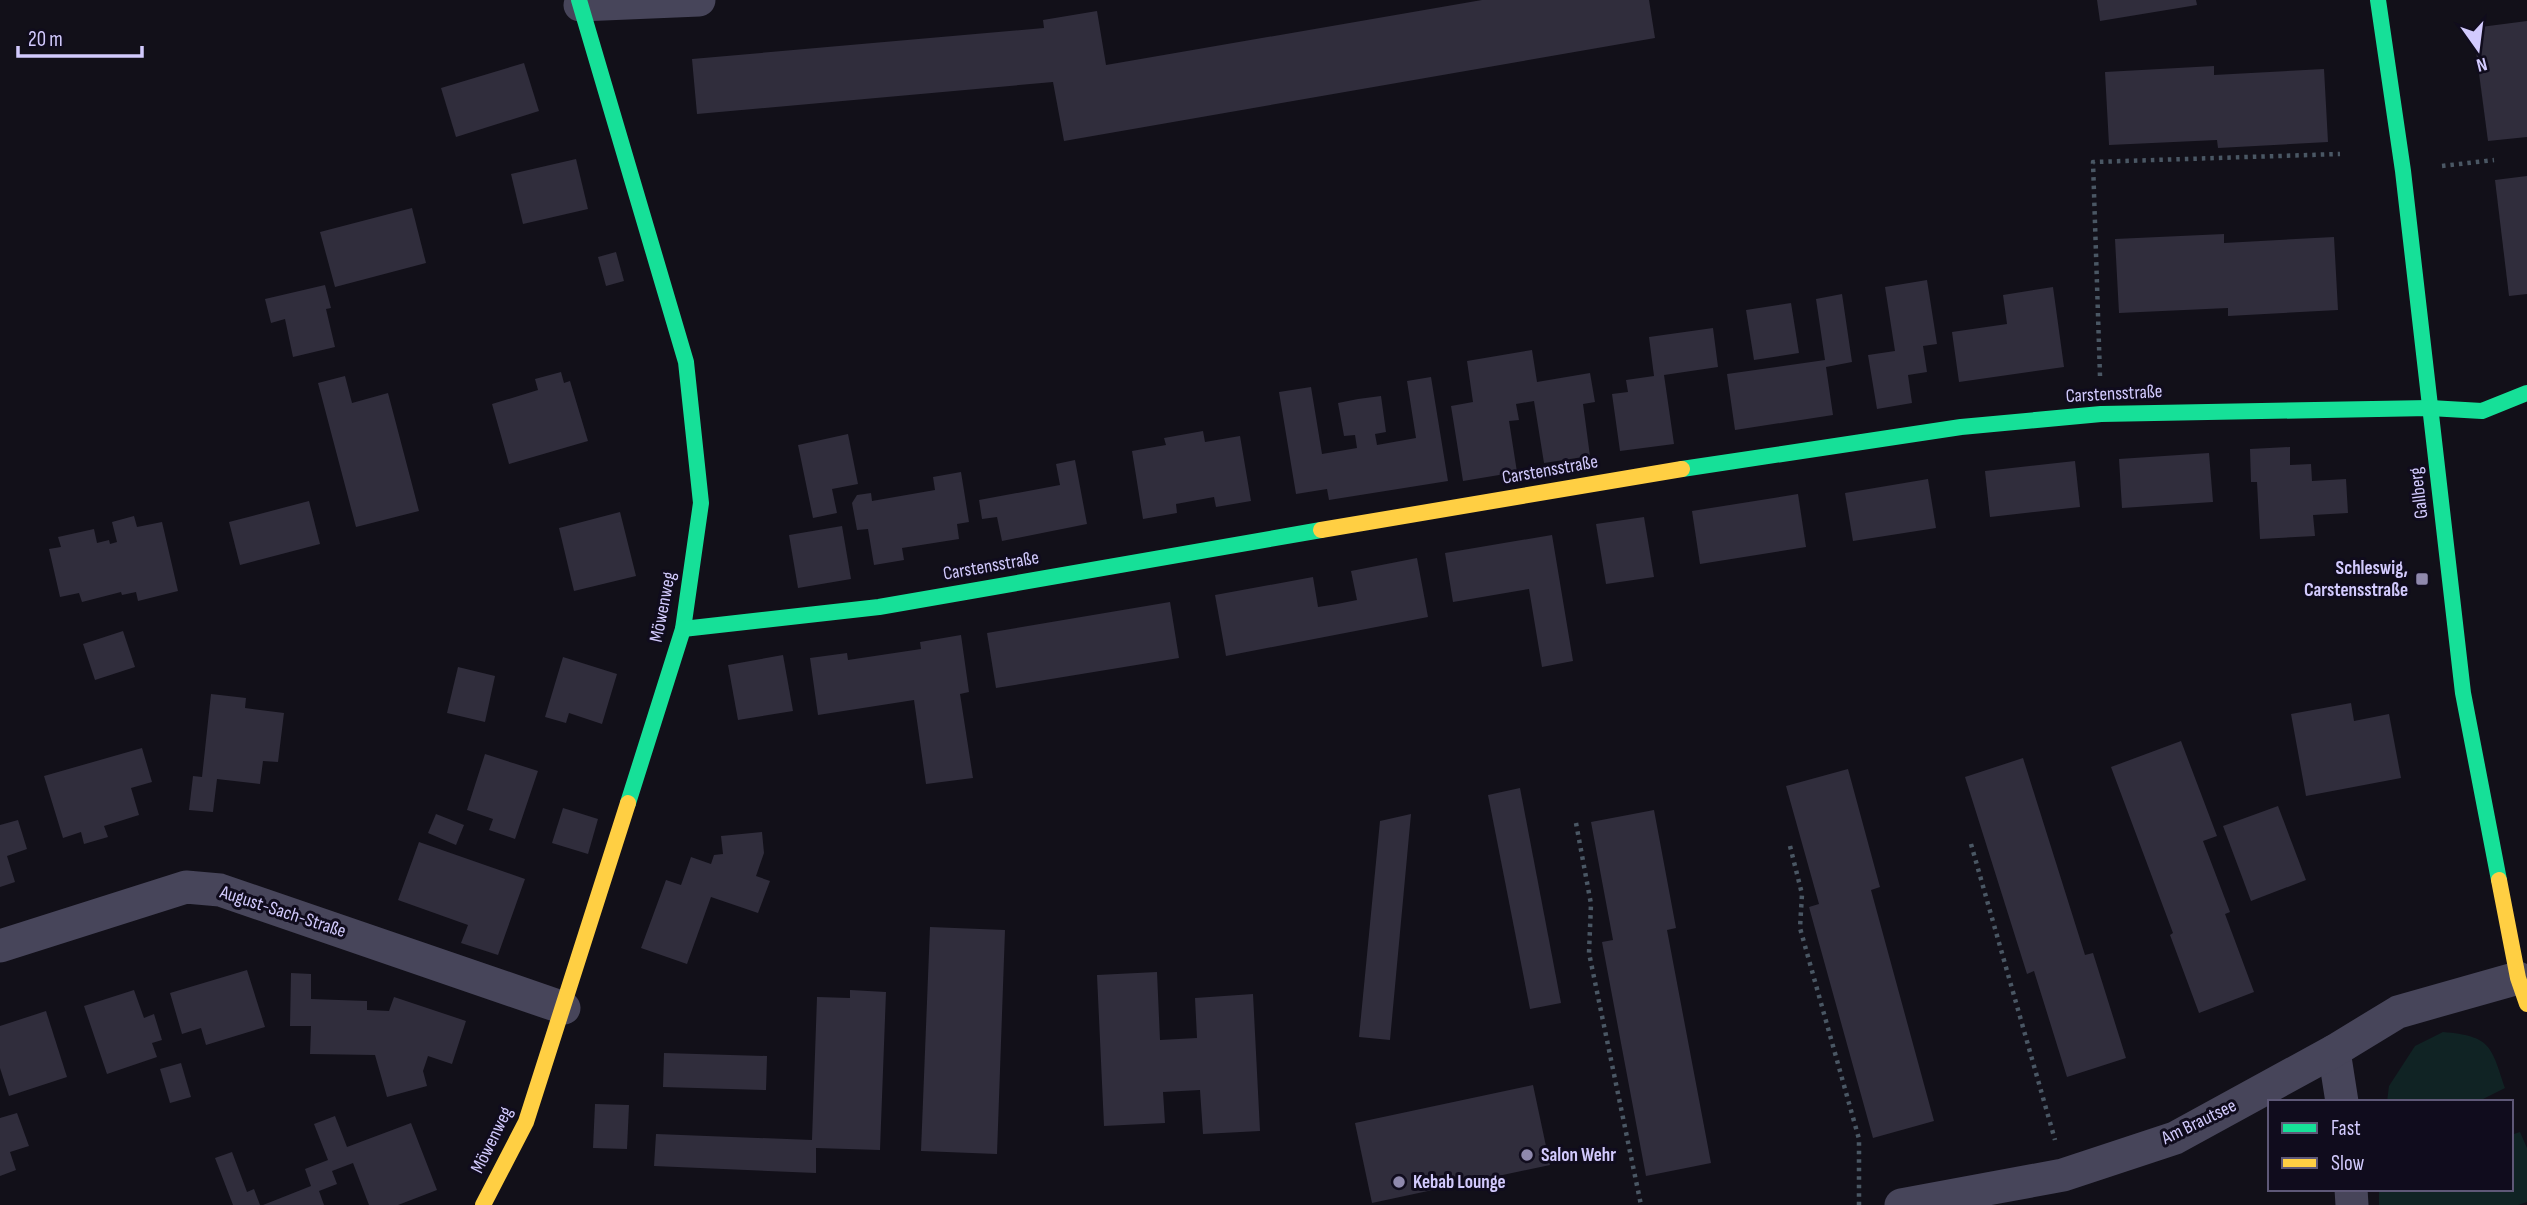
<svg xmlns="http://www.w3.org/2000/svg" width="2527" height="1205" viewBox="0 0 2527 1205" font-family="'Sofia Sans Condensed',sans-serif">
  <rect width="100%" height="100%" fill="#121019"/>
  <!-- green -->
  <g fill="#102324">
    <path d="M2443 1032C2491 1036 2491 1046 2505 1088L2477 1102H2387L2389 1086 2415 1046Z"/>
    <path d="M2520 1132 2527 1148V1202L2518 1205H2379V1189H2511V1135Z"/>
  </g>
  <!-- building -->
  <g fill="#302d3c">
    <path d="M1482 0H1649L1655 38 1064 141 1053 82 697 114 692 59 1044 28 1043 20 1097 11 1106 65Z"/>
    <path d="M2097 0H2196L2197 5 2100 21Z"/>
    <path d="M2527 21V137L2488 141 2473 28Z"/>
    <path d="M524 63 539 111 456 137 441 88Z"/>
    <path d="M2214 66V75L2324 69 2328 142 2218 148 2217 140 2109 145 2105 72Z"/>
    <path d="M576 159 588 209 523 224 511 174Z"/>
    <path d="M2527 176V294L2509 296 2495 180Z"/>
    <path d="M412 208 426 263 335 287 320 232Z"/>
    <path d="M2224 234V243L2334 237 2338 310 2228 316V308L2119 313 2115 239Z"/>
    <path d="M616 252 624 281 606 286 598 257Z"/>
    <path d="M1927 280 1937 344 1923 346 1927 372 1908 375 1912 403 1877 409 1868 355 1895 351 1885 287Z"/>
    <path d="M325 285 331 308 326 309 335 347 293 357 285 319 271 323 265 299Z"/>
    <path d="M2053 287 2064 367 1959 382 1952 332 2007 324 2003 295Z"/>
    <path d="M1842 294 1852 362 1826 367 1833 415 1735 430 1727 374 1825 360 1816 299Z"/>
    <path d="M1791 303 1799 353 1754 360 1746 310Z"/>
    <path d="M1713 328 1718 367 1664 375 1674 444 1620 451 1612 394 1628 392 1626 380 1654 376 1649 337Z"/>
    <path d="M1532 350 1537 382 1590 373 1595 402 1583 404 1590 456 1544 463 1534 401 1516 404 1519 420 1509 421 1517 472 1463 481 1451 406 1473 402 1467 361Z"/>
    <path d="M561 372 564 383 570 381 588 441 509 464 492 404 538 390 535 379Z"/>
    <path d="M345 376 352 403 388 393 419 511 356 527 318 383Z"/>
    <path d="M1431 377 1448 481 1329 500 1327 489 1296 494 1279 392 1311 387 1322 454 1357 448 1355 435 1344 436 1338 403 1358 399 1381 396 1386 432 1375 434 1377 445 1416 438 1407 381Z"/>
    <path d="M1203 431 1205 442 1240 436 1251 501 1216 507 1214 497 1176 504 1177 513 1143 519 1132 451 1166 445 1164 438Z"/>
    <path d="M848 434 858 484 832 489 837 513 813 518 798 445Z"/>
    <path d="M2290 447V465L2311 464 2312 481 2346 479 2348 513 2313 515 2315 536 2260 539 2257 482H2251L2250 449Z"/>
    <path d="M2209 453 2213 502 2122 508 2119 459Z"/>
    <path d="M1075 460 1087 524 1002 541 997 517 982 519 979 500 1060 485 1056 464Z"/>
    <path d="M2075 461 2080 507 1990 517 1985 471Z"/>
    <path d="M961 472 969 522 957 524 959 539 902 548 904 560 874 565 868 529 857 530 852 503 857 495 871 493 872 501 935 490 933 477Z"/>
    <path d="M1928 479 1936 528 1853 541 1845 493Z"/>
    <path d="M1798 494 1806 547 1700 564 1692 511Z"/>
    <path d="M309 501 320 544 240 565 229 522Z"/>
    <path d="M620 512 636 576 574 591 559 528Z"/>
    <path d="M134 516 137 527 162 522 178 591 138 601 136 592 122 595 121 592 82 602 79 593 60 597 49 549 61 547 58 537 94 529 97 543 109 540 110 544 117 542 112 522Z"/>
    <path d="M1644 517 1654 577 1606 584 1596 524Z"/>
    <path d="M842 526 851 579 798 588 789 535Z"/>
    <path d="M1552 535 1573 661 1542 667 1529 589 1453 602 1445 553Z"/>
    <path d="M1417 558 1428 617 1226 656 1215 595 1313 577 1318 607 1337 604 1357 600 1351 571Z"/>
    <path d="M1170 602 1179 658 996 688 987 633Z"/>
    <path d="M123 631 135 667 95 680 83 644Z"/>
    <path d="M961 635 969 692 960 694 973 778 926 784 914 700 818 715 810 658 847 653 848 660 921 649 920 642Z"/>
    <path d="M783 655 793 711 738 720 728 665Z"/>
    <path d="M563 657 617 674 602 724 569 713 566 723 545 717Z"/>
    <path d="M458 667 495 676 485 722 447 713Z"/>
    <path d="M211 694 246 698 245 708 284 713 278 762 263 761 260 784 217 779 213 812 189 810 193 776 202 777Z"/>
    <path d="M2351 703 2354 721 2389 714 2401 778 2306 796 2291 714Z"/>
    <path d="M2181 741 2217 836 2203 841 2230 912 2225 914 2254 992 2199 1013 2170 935 2173 933 2111 767Z"/>
    <path d="M142 748 152 782 131 788 139 815 104 826 108 837 84 844 81 832 63 838 44 776Z"/>
    <path d="M485 754 538 771 515 839 489 830 493 819 467 810Z"/>
    <path d="M2023 758 2085 955 2093 953 2126 1058 2067 1077 2034 971 2027 974 1965 777Z"/>
    <path d="M1848 769 1880 887 1871 890 1934 1121 1873 1138 1809 907 1819 904 1786 786Z"/>
    <path d="M1520 788 1561 1003 1530 1009 1488 795Z"/>
    <path d="M2278 806 2306 880 2251 901 2223 826Z"/>
    <path d="M563 808 598 819 588 854 552 843Z"/>
    <path d="M1654 810 1676 928 1667 930 1711 1163 1646 1176 1602 942 1613 940 1591 822Z"/>
    <path d="M436 814 464 825 456 845 428 833Z"/>
    <path d="M1411 814 1390 1040 1359 1037 1380 821Z"/>
    <path d="M18 820 27 849 7 856 15 882 0 887V825Z"/>
    <path d="M762 832 764 853 756 876 770 881 758 913 711 897 687 964 641 948 666 880 681 885 691 857 711 864 714 855 723 854 721 836Z"/>
    <path d="M419 842 525 879 498 955 461 943 468 925 398 900Z"/>
    <path d="M930 927 1005 930 997 1154 921 1151Z"/>
    <path d="M247 970 265 1027 206 1045 201 1028 182 1034 170 993Z"/>
    <path d="M1157 972 1160 1040 1197 1038 1195 998 1253 994 1260 1131 1203 1134 1200 1090 1163 1092 1165 1123 1104 1126 1097 975Z"/>
    <path d="M291 973 311 974V999L367 1001V1010L389 1011 394 997 466 1021 452 1064 428 1056 423 1071 427 1086 387 1097 375 1055 310 1054 311 1026H290Z"/>
    <path d="M134 990 144 1018 154 1014 162 1040 152 1043 157 1057 107 1074 84 1006Z"/>
    <path d="M850 990 886 992 880 1150 816 1148V1173L654 1166 656 1134 812 1140 817 997 850 998Z"/>
    <path d="M46 1011 67 1077 9 1096 0 1068V1026Z"/>
    <path d="M664 1053 767 1056 766 1090 663 1087Z"/>
    <path d="M181 1063 191 1097 170 1103 160 1069Z"/>
    <path d="M1533 1085 1550 1165 1372 1203 1355 1123Z"/>
    <path d="M595 1104 629 1105 627 1149 593 1148Z"/>
    <path d="M17 1113 29 1146 10 1152 16 1170 0 1176V1118Z"/>
    <path d="M335 1116 347 1147 411 1123 437 1190 398 1205H369L353 1163 332 1171 337 1184 319 1191 324 1205H263L311 1186 305 1169 328 1160 314 1124Z"/>
    <path d="M232 1152 247 1192 254 1189 260 1205H233L215 1158Z"/>
  </g>
  <g fill="none" stroke-linecap="round" stroke-linejoin="round">
    <!-- path -->
    <g stroke="#4a5764" stroke-width="4.5" stroke-dasharray="3.5 5" stroke-linecap="butt">
      <path d="M2442 166 2494 160"/>
      <path d="M2100 376 2093 162 2340 154"/>
      <path d="M1576 823 1591 904 1589 953 1641 1205"/>
      <path d="M1971 844 2055 1140"/>
      <path d="M1790 846 1802 894 1800 928 1859 1139V1205"/>
    </g>
    <!-- street -->
    <g stroke="#47455a" stroke-width="33">
      <path d="M580 5 699 0"/>
      <path d="M0 946 186 887 220 890 564 1008"/>
      <path d="M2334 1051 2342 1102"/>
      <path d="M2351 1189 2352 1205"/>
      <path d="M1901 1205 2063 1175 2175 1138 2334 1051 2398 1012 2518 978"/>
    </g>
    <!-- fast -->
    <g stroke="#16e098" stroke-width="16">
      <path d="M579 0 686 362 701 503 683 629 628 803"/>
      <path d="M2378 0 2403 171 2463 693 2499 880"/>
      <path d="M1682 469 1961 427 2101 414 2430 408 2482 411 2527 393"/>
      <path d="M683 629 879 607 1321 530"/>
    </g>
    <!-- slow -->
    <g stroke="#ffcf43" stroke-width="16">
      <path d="M1321 530 1682 469"/>
      <path d="M2499 880 2518 978 2527 1004"/>
      <path d="M483 1205 526 1122 628 803"/>
    </g>
  </g>
  <!-- markers -->
  <g fill="#8f89ad" stroke="#100c1d" stroke-width="2.5">
    <rect x="2415" y="572" width="14" height="14" rx="3.5"/>
    <circle cx="1527" cy="1155" r="7"/>
    <circle cx="1399" cy="1182" r="7"/>
  </g>
  <g text-anchor="middle" dominant-baseline="central" stroke-width="6" stroke-linejoin="round" paint-order="stroke">
    <!-- street labels -->
    <g font-size="19" fill="#d2cafd" stroke="#100c1d">
      <text transform="translate(2114 394) rotate(-3)">Carstensstraße</text>
      <text transform="translate(1550 470) rotate(-10)">Carstensstraße</text>
      <text transform="translate(2419 493) rotate(-97)">Gallberg</text>
      <text transform="translate(991 566) rotate(-10)">Carstensstraße</text>
      <text transform="translate(663 607) rotate(-79)">Möwenweg</text>
      <text transform="translate(283 912) rotate(18)">August-Sach-Straße</text>
      <text transform="translate(2199 1122) rotate(-26)">Am Brautsee</text>
      <text transform="translate(492 1140) rotate(-64)">Möwenweg</text>
    </g>
    <!-- poi labels -->
    <g font-size="19" font-weight="bold" fill="#d2cafd" stroke="#100c1d" text-anchor="start">
      <text x="2408" y="568" text-anchor="end">Schleswig,<tspan x="2408" dy="22">Carstensstraße</tspan></text>
      <text x="1541" y="1155">Salon Wehr</text>
      <text x="1413" y="1182">Kebab Lounge</text>
    </g>
  </g>
  <!-- legend -->
  <rect x="2268" y="1100" width="245" height="91" fill="#100c1d" stroke="#5e5877" stroke-width="2"/>
  <rect x="2282" y="1123" width="35" height="10" fill="#16e098" stroke="#5e5877" stroke-width="2"/>
  <text x="2331" y="1135" font-size="21" fill="#d2cafd">Fast</text>
  <rect x="2282" y="1158" width="35" height="10" fill="#ffcf43" stroke="#5e5877" stroke-width="2"/>
  <text x="2331" y="1170" font-size="21" fill="#d2cafd">Slow</text>
  <!-- north arrow -->
  <g transform="translate(2478 49) rotate(166)" stroke="#100c1d" stroke-width="5" paint-order="stroke">
  <path d="M0-5L12 26L0 18L-12 26Z" fill="#d2cafd"/>
  <text y="-10" font-size="19" font-weight="bold" text-anchor="middle" fill="#d2cafd">N</text>
  </g>
  <!-- scale -->
  <path d="M18 46v10h124v-10" fill="none" stroke="#d2cafd" stroke-width="3.5"/>
  <text x="28" y="46" font-size="21" fill="#d2cafd" stroke="#100c1d" stroke-width="5" paint-order="stroke">20 m</text>
</svg>
